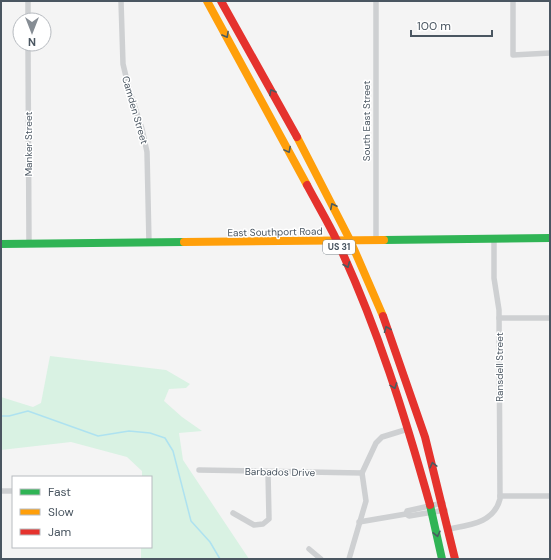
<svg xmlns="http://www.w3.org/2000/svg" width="551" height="560" viewBox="0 0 551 560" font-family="'DM Sans',sans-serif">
  <rect width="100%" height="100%" fill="#f4f4f4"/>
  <!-- green -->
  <path fill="#d9f2e3" d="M50 356 166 370 190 384 186 388 169 389 164 401 182 417 202 431 179 433 183 460 249 559H141V547H151V477H142V471L127 457 71 442 1 450V397L33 407 41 403Z"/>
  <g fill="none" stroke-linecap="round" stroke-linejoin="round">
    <!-- stream -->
    <path stroke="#aee2f0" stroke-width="1.5" d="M1 416H9L28 411 98 436 129 431 150 433 165 438 173 451 191 521 210 542 220 559"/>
    <!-- street -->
    <g stroke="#ced0d2" stroke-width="5.5">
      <path d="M28 1V20"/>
      <path d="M121 1 123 64 129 89 142 129 147 152 149 243"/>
      <path d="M376 1V240"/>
      <path d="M513 1V55L550 53"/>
      <path d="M28 44 29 244"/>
      <path d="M499 318H550"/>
      <path d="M199 470 362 473"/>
      <path d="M1 491H13"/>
      <path d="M500 496H550"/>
      <path d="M233 513 254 525 263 524 269 519 268 472"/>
      <path d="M406 514 407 511 443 503"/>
      <path d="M359 522 406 514 409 516 445 510"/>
      <path d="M449 529C469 525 494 523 500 499L499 310 494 278V238"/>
      <path d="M309 549 321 559"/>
      <path d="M349 559 366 501 362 473 376 443 382 437 408 429"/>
    </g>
    <!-- fast -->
    <g stroke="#30b455" stroke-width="8">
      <path d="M384 240 550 238"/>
      <path d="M1 244 184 242"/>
      <path d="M430 505 442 559"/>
    </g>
    <!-- slow -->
    <g stroke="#ff9f0a" stroke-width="8">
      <path d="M207 1 307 185"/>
      <path d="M297 137 350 240 383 316"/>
      <path d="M184 242 384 240"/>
    </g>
    <!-- jam -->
    <g stroke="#e5322d" stroke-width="8">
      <path d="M221 1 297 137"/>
      <path d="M307 185C317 204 328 222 337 241 377 326 405 416 430 505"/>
      <path d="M383 316 425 437 455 559"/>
    </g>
  </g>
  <!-- one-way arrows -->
  <defs><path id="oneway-chevron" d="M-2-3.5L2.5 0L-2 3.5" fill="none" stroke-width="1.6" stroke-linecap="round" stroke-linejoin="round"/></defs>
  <g stroke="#495b60">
    <use href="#oneway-chevron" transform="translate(226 35) rotate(61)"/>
    <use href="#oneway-chevron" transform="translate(272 92) rotate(-119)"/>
    <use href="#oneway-chevron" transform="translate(288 150) rotate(62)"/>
    <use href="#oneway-chevron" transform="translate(333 206) rotate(-117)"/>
    <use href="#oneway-chevron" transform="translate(347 265) rotate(67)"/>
    <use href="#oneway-chevron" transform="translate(387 329) rotate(-112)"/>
    <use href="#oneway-chevron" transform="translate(394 386) rotate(70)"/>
    <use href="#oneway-chevron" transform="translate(433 465) rotate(-104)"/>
    <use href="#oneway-chevron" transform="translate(437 534) rotate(77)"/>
  </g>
  <g text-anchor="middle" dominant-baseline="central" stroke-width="3" stroke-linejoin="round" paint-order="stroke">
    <!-- shield labels -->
    <rect fill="#fff" stroke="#808990" stroke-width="1" x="323" y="240" width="32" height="14" rx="3"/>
    <g font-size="9" font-weight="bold" fill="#4a5661">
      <text x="339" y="247">US 31</text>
    </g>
    <!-- street labels -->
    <g font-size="10" fill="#4a5661" stroke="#fff">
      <text transform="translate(135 110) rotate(74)">Camden Street</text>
      <text transform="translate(366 121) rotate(-90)">South East Street</text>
      <text transform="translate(28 144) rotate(-90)">Manker Street</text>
      <text transform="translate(275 232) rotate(-1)">East Southport Road</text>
      <text transform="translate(499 367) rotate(-90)">Ransdell Street</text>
      <text transform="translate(280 472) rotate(1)">Barbados Drive</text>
    </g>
  </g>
  <!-- border -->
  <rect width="551" height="560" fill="none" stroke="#4a5661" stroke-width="4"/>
  <!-- legend -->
  <rect x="12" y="476" width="140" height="72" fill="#ffffff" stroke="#b7bbc0"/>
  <rect x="20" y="489" width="20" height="6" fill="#30b455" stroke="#b7bbc0"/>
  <text x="48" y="496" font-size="12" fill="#4a5661">Fast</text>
  <rect x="20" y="509" width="20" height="6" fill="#ff9f0a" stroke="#b7bbc0"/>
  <text x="48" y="516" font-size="12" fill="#4a5661">Slow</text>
  <rect x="20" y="529" width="20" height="6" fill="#e5322d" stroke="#b7bbc0"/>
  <text x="48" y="536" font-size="12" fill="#4a5661">Jam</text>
  <!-- north arrow -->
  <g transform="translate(32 32) rotate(180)"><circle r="19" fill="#ffffff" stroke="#b7bbc0"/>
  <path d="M0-3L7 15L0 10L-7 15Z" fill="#868d94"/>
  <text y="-6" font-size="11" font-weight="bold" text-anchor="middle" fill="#4a5661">N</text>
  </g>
  <!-- scale -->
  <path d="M411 30v6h81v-6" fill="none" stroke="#4a5661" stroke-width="2"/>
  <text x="417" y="30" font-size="12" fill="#4a5661" stroke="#ffffff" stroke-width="3" paint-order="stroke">100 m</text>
</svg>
